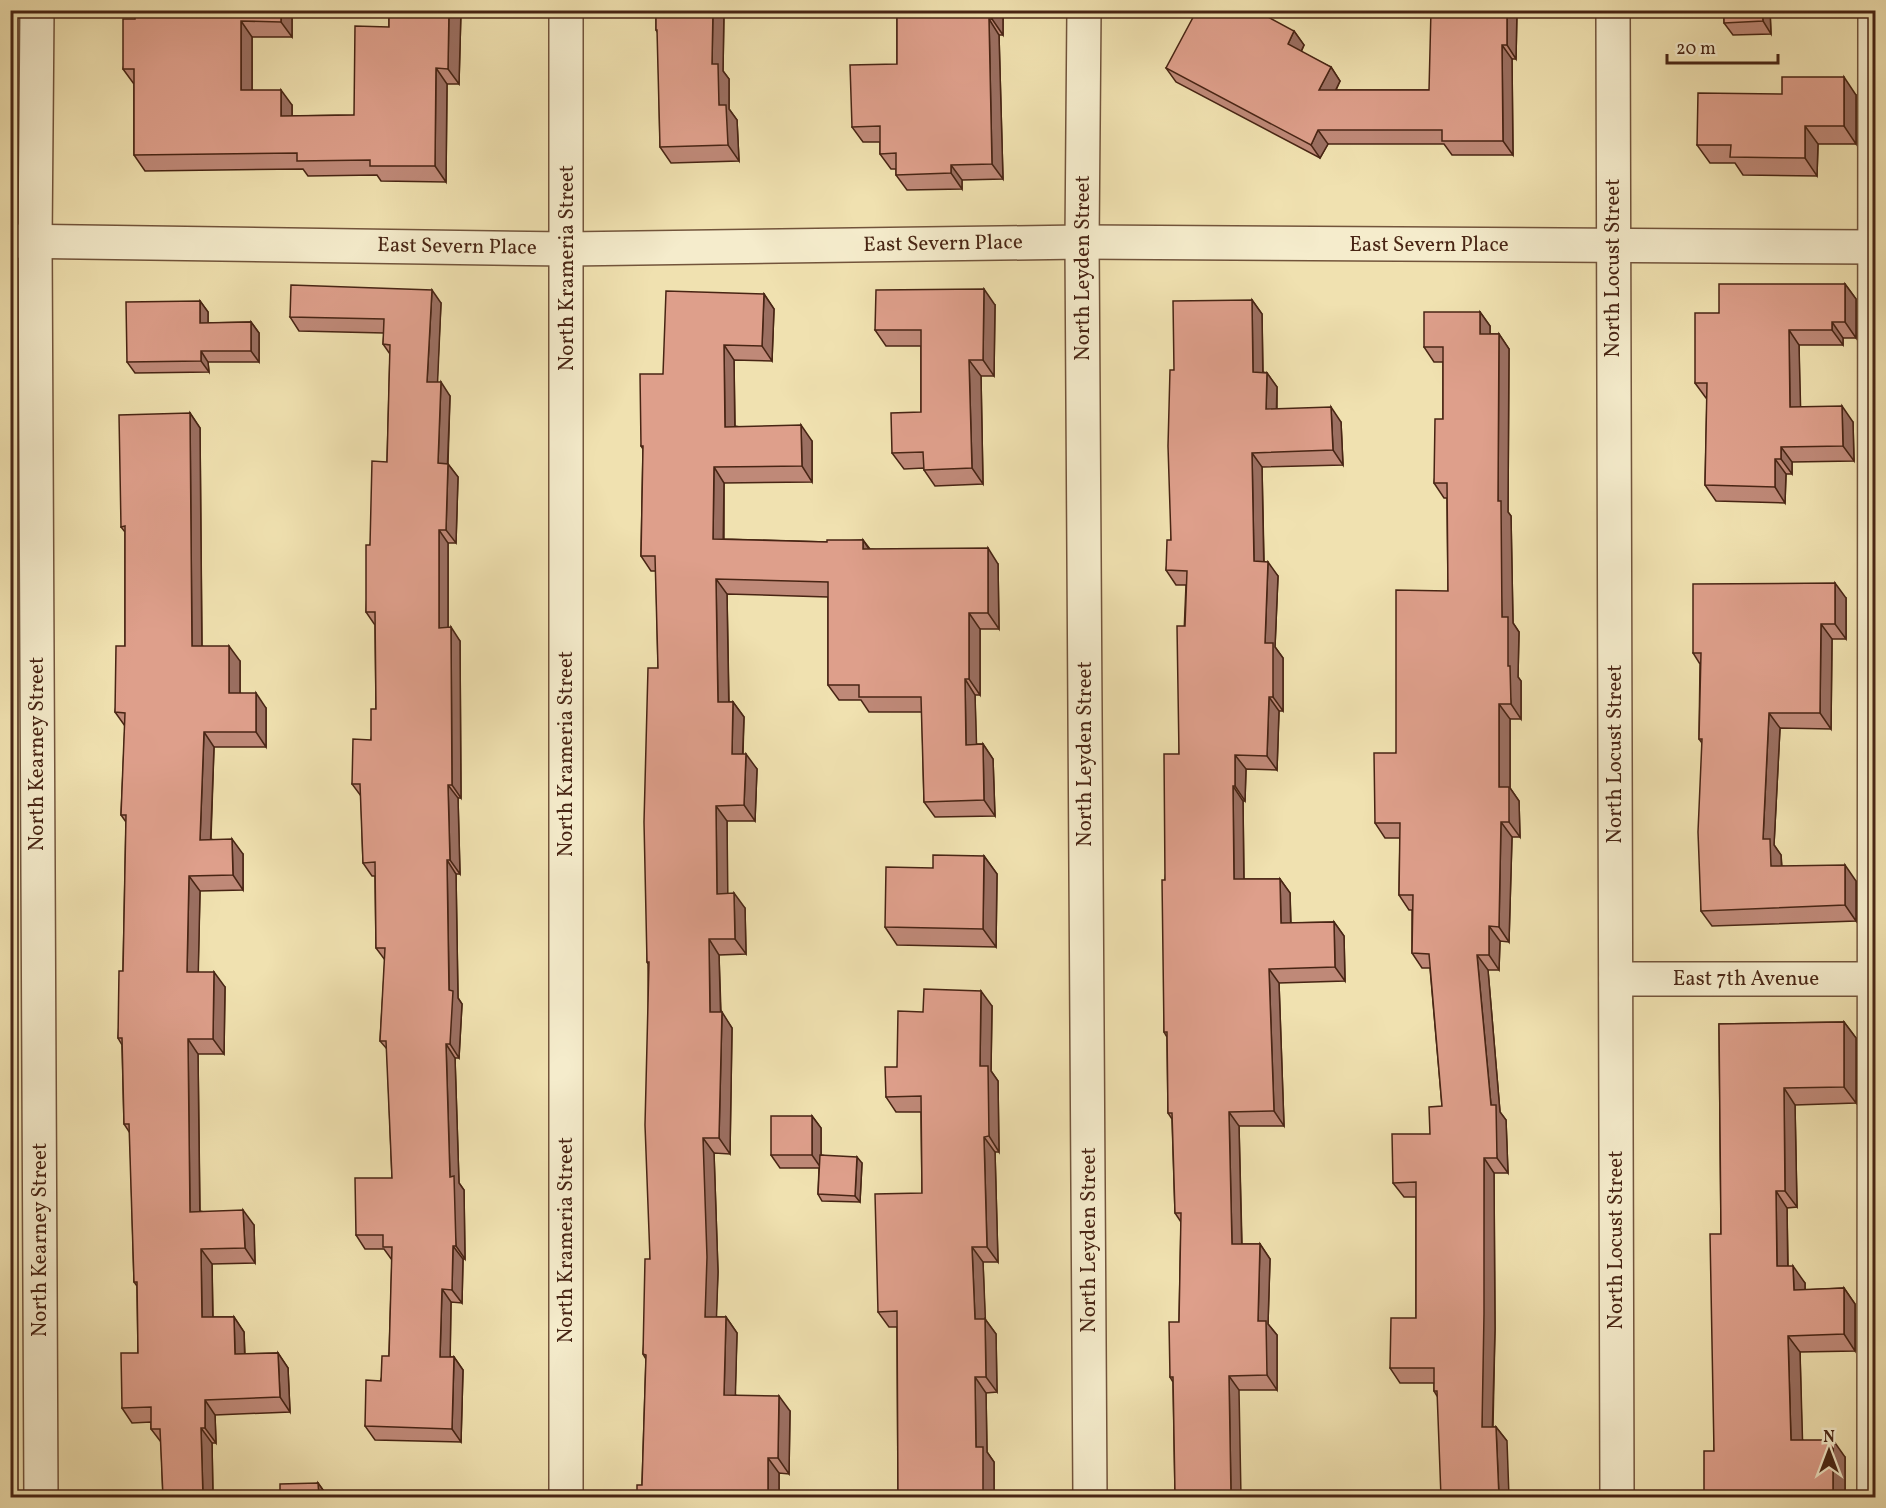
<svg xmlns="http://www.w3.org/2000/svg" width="1886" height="1508" viewBox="0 0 1886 1508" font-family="Vollkorn,serif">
  <rect width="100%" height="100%" fill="#f0e1b0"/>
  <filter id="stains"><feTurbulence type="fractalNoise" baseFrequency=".00333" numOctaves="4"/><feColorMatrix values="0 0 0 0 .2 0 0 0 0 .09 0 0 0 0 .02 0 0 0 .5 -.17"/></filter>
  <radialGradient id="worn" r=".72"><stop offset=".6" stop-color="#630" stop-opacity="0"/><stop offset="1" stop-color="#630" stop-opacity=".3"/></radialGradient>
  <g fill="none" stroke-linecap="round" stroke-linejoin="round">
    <!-- minor casing -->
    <g stroke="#72543b" stroke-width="36">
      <g id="minor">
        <path d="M37 10 35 241 41 1498"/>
        <path d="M1084 10 1082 242 1090 1498"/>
        <path d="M1613 10 1617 1498"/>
        <path d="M10 241 567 249 1082 242 1876 247"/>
        <path d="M1616 979H1876"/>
        <path d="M566 1498V10"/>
        <path d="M1874 1498 1875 10"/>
      </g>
    </g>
    <!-- minor -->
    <use href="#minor" stroke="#f5eccc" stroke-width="33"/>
  </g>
  <!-- wall -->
  <g fill="#bf8978" stroke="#482514" stroke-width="1.5">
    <path d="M292 10V37H252V90L292 105V116L354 115 389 27V10H461L459 84H447L446 182 381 181 377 175 308 176 303 169 145 171 134 155V84L123 69 135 19Z"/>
    <path d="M656 10H724L723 71 729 79V109L737 120 739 161 671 163 660 147 658 33 656 30Z"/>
    <path d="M897 10H1003V35H999L1003 179 962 180V189L907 190 896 175V169H891L880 154V142H863L852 127 897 64Z"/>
    <path d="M1517 10 1516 59H1512L1513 155H1452L1444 144H1328L1320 158 1176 82 1166 68 1294 31 1304 45 1301 52 1331 67 1340 81 1336 90H1429Z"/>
    <path d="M1724 10H1770L1771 34 1733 35 1724 23Z"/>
    <path d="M1856 95V144H1818L1817 176 1743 175 1735 163H1710L1697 145Z"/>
    <path d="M1845 284 1856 299V338H1843V345H1799L1800 407 1853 422 1854 461 1792 462V474H1786L1785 503 1716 501 1705 485 1707 398H1706L1695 383 1719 313Z"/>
    <path d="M764 294 774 309 772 361 734 360 735 426 812 441V482L724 483V539L827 542 863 540 870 549 998 564 999 629H980V695H975L976 744H983L993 759 995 816 935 817 924 802 922 712H869L861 700H839L828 685V597L727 594 729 702H733L744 717 743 754 757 769 755 821H727V893L745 908 746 954 719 955 721 1012 732 1028 730 1154 714 1153 718 1272 716 1317H726L737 1333 735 1395 790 1411 789 1474 779 1473V1497L642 1485 646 1359 643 1354 650 1259 648 964 647 962 658 668 656 571H651L641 556 643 449 641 446 663 374Z"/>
    <path d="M1252 300 1262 314 1263 372 1267 373 1277 387V409L1341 422 1343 465 1262 467 1264 561 1278 576 1275 647 1283 658V711H1279L1277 770 1246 769 1245 801H1243L1244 879H1280L1290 893 1291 923 1334 922 1344 936 1345 981 1279 983 1284 1126H1239L1242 1244H1260L1270 1259 1268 1324 1277 1335V1390H1239L1175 1494 1173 1382 1170 1377 1179 1322 1181 1222 1175 1213 1172 1119 1168 1113 1167 1037 1164 1032 1165 880 1179 754 1186 585H1176L1166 570 1171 540 1174 370Z"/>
    <path d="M200 301 208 312V323L251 322 259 333V362H208L209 372 135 373 127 362Z"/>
    <path d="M441 303 437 382 450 396 448 464 458 477 456 543H448V627L460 641 461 798H458L460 874H456L458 998 462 1004 459 1058H455L459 1183 464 1190 465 1259H463L462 1303 451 1302 450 1357H454L463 1370 461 1442 375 1440 365 1426 389 1356 392 1260 384 1249H365L356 1235 392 1178 387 1049 380 1041 385 960 376 948 375 876H372L363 863 361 796 352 784 371 740 376 709 375 625 366 612 370 545 387 462 390 354 383 344 384 333 299 331 290 317Z"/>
    <path d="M995 305 994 376H981L983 484 935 486 924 470V468L904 469 892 453 921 412V346H886L875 330Z"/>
    <path d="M1480 312 1490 326V334H1499L1509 349 1508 512 1511 516 1513 623 1519 632 1518 677 1521 681V719H1510V788L1519 801 1520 837H1512L1509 942 1500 941 1499 970H1488L1500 1112 1506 1120 1508 1173H1494L1495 1329 1493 1427H1496L1507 1441 1437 1396 1434 1391V1383H1400L1390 1368 1416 1318V1197H1404L1393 1183 1430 1134 1442 1106 1430 968H1422L1412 953V910H1409L1399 895 1400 838H1385L1375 823 1396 753 1448 591 1447 498H1444L1434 483 1443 419V362H1434L1424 347Z"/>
    <path d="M190 413 200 428 202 646 240 661V693L266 708V747H214L211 839 243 854V890L200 891 198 972 225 987 224 1054H198L200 1211 254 1225 255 1263 212 1264 213 1317H234L244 1332 245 1354 278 1353 288 1368 290 1412 215 1415 216 1443H212L213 1497H280L318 1483 328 1497H163L161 1442 151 1429V1422L132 1423 122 1408 138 1353 137 1286 134 1282 130 1133 124 1124 122 1045 118 1038 123 971 126 822 121 815 125 726 115 712 125 646V532L121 527Z"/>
    <path d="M1846 598V639H1832L1831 729 1780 728 1774 845 1781 855 1782 866 1856 881V921L1712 926 1701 911 1702 743 1699 739 1700 664 1693 653Z"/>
    <path d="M984 856 997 874 996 947 897 945 885 927 933 868Z"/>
    <path d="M992 1006 991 1071 998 1081 999 1152H995L998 1262H983L985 1319 996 1334 997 1392 986 1393 987 1452 994 1462V1497H898L897 1327H889L878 1312 922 1193 921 1112H896L886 1097 897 1067 923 1012Z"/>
    <path d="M1844 1022 1856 1038V1103L1795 1105 1797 1207 1787 1208 1788 1266 1805 1283V1290L1844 1288 1855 1304V1351L1800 1352 1802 1440 1845 1457V1497L1714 1451 1721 1234 1719 1024Z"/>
    <path d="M812 1116 821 1128V1155L862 1163 860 1202 822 1201 818 1194 819 1168H780L771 1155Z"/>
  </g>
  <!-- shaded-wall -->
  <g fill="#9b6f61" stroke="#482514" stroke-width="1.5">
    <path d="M281 10H292V37L281 22Z"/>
    <path d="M449 10H461L459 84 448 69Z"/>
    <path d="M713 10H724L723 71 729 79V109L737 120 739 161 728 145 719 105 712 64Z"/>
    <path d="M992 10H1003V35L992 19Z"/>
    <path d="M1507 10H1517L1516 59 1507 45Z"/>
    <path d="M1762 10H1770L1771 34 1763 21Z"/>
    <path d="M989 19 999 35 1003 179 992 164Z"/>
    <path d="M241 21 252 37V106L241 90Z"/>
    <path d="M1294 31 1304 45 1298 58 1288 44Z"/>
    <path d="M1502 45 1512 59 1513 155 1503 141Z"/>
    <path d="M1331 67 1340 81 1329 104 1319 90Z"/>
    <path d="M436 68 447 84 446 182 435 166Z"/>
    <path d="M1844 77 1856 95V144L1844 126Z"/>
    <path d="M281 90 292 105V132L281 116Z"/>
    <path d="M1805 126 1818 144 1817 176 1805 158Z"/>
    <path d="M1318 130 1328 144 1320 158 1311 145Z"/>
    <path d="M951 165 962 180V189L951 173Z"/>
    <path d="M1845 284 1856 299V338L1845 322Z"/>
    <path d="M984 289 995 305 994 376 983 360Z"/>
    <path d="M432 290 441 303 437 395 427 382Z"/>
    <path d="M764 294 774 309 772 361 762 346Z"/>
    <path d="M1252 300 1262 314 1263 387 1253 372Z"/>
    <path d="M200 301 208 312V334L200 323Z"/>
    <path d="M1480 312 1490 326V349L1480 334Z"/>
    <path d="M251 322 259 333V362L251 351Z"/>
    <path d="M1832 322 1843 338V345L1832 330Z"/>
    <path d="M1789 330 1799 345 1801 423 1790 407Z"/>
    <path d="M1499 334 1509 349 1508 512 1511 516 1513 623 1519 632 1518 677 1521 681V719L1511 704 1502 617 1498 501Z"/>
    <path d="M724 345 734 360 735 442 725 427Z"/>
    <path d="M201 351 208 362 209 372 201 361Z"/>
    <path d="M969 360 981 376 983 484 972 468Z"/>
    <path d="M1267 373 1277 387 1276 424 1266 409Z"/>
    <path d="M441 382 450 396 447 477 438 463Z"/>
    <path d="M1842 406 1853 422 1854 461 1843 446Z"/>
    <path d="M1331 407 1341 422 1343 465 1333 450Z"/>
    <path d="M190 413 200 428 202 661 192 646Z"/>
    <path d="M801 425 812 441V482L802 466Z"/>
    <path d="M1781 447 1792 462V474L1781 459Z"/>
    <path d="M1252 453 1262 467 1264 575 1254 561Z"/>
    <path d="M1775 459 1786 474 1785 503 1775 487Z"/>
    <path d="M448 464 458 477 456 543 446 530Z"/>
    <path d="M714 467 724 483 723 554 713 539Z"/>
    <path d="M439 530 448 543V641L439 628Z"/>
    <path d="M863 540 873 555 863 549Z"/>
    <path d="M988 548 998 564 999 629 988 613Z"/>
    <path d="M1268 562 1278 576 1275 647 1283 658V711L1273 697 1265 643Z"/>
    <path d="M716 579 727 594 729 717 718 702Z"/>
    <path d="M1835 583 1846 598V639L1835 624Z"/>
    <path d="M969 613 980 629V695L969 679Z"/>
    <path d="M1821 624 1832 639 1831 729 1820 713Z"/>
    <path d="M451 627 460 641 461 798 452 785Z"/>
    <path d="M229 646 240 661V708L229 693Z"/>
    <path d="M965 679 975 695 977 760 966 745Z"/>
    <path d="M256 693 266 708V747L256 732Z"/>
    <path d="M1269 697 1279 711 1277 770 1267 756Z"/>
    <path d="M733 702 744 717 742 769 732 754Z"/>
    <path d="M1499 704 1510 719V788L1519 801 1520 837 1509 822 1499 787Z"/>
    <path d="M1769 713 1780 728 1774 845 1781 855 1782 882 1771 866 1763 839Z"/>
    <path d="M204 732 214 747 210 855 200 840Z"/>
    <path d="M983 744 993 759 995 816 984 800Z"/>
    <path d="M746 754 757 769 755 821 744 805Z"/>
    <path d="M1235 755 1246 769 1245 801 1235 786Z"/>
    <path d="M448 785 458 798 460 874 450 860Z"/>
    <path d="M1233 786 1243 801 1244 893 1234 879Z"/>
    <path d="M716 806 727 821 728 909 717 894Z"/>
    <path d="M1501 822 1512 837 1509 942 1499 927Z"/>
    <path d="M232 839 243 854V890L233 875Z"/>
    <path d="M984 856 997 874 996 947 983 929Z"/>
    <path d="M447 860 456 874 458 998 462 1004 459 1058 450 1044Z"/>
    <path d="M1845 865 1856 881V921L1845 905Z"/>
    <path d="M189 876 200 891 198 986 187 972Z"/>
    <path d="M1280 879 1290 893 1291 938 1281 923Z"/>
    <path d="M734 893 745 908 746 954 735 939Z"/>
    <path d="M1334 922 1344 936 1345 981 1335 967Z"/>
    <path d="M1489 926 1500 941 1499 970 1489 955Z"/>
    <path d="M709 939 719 955 721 1028 710 1012Z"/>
    <path d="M1477 955 1488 970 1500 1112 1506 1120 1508 1173 1497 1158 1491 1105Z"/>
    <path d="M1269 969 1279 983 1284 1126 1274 1111Z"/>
    <path d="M214 972 225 987 224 1054 213 1039Z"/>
    <path d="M981 991 992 1006 991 1071 998 1081 999 1152 989 1136 980 1066Z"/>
    <path d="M722 1012 732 1028 730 1154 719 1138Z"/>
    <path d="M1844 1022 1856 1038V1103L1844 1087Z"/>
    <path d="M188 1039 198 1054 200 1227 190 1212Z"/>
    <path d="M446 1044 455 1058 459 1183 464 1190 465 1259 456 1246 450 1177Z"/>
    <path d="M1784 1088 1795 1105 1797 1207 1785 1191Z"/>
    <path d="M1229 1112 1239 1126 1242 1258 1232 1244Z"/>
    <path d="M812 1116 821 1128V1168L812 1155Z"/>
    <path d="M984 1137 995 1152 998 1262 987 1247Z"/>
    <path d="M703 1138 714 1153 718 1272 716 1332 705 1317Z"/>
    <path d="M857 1157 862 1163 860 1202 855 1196Z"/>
    <path d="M1484 1158 1494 1173 1495 1329 1492 1442 1482 1427Z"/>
    <path d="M1776 1191 1787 1208 1788 1283 1777 1266Z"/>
    <path d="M243 1210 254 1225 255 1263 245 1248Z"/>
    <path d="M1260 1244 1270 1259 1268 1324 1277 1335V1390L1267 1375 1258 1321Z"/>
    <path d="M453 1246 463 1259 462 1303 452 1290Z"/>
    <path d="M972 1247 983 1262 986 1334 975 1319Z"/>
    <path d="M201 1249 212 1264 213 1332 202 1317Z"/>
    <path d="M1793 1266 1805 1283V1307L1794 1290Z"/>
    <path d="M1844 1288 1855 1304V1351L1844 1334Z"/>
    <path d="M442 1289 451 1302 450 1370 440 1357Z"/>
    <path d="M234 1317 244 1332 245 1369 235 1354Z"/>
    <path d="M726 1317 737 1333 735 1410 724 1395Z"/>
    <path d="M985 1319 996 1334 997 1392 986 1377Z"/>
    <path d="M1788 1336 1800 1352 1803 1457 1791 1440Z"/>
    <path d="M278 1353 288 1368 290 1412 280 1397Z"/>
    <path d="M454 1357 463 1370 461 1442 452 1429Z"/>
    <path d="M1229 1376 1239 1390 1241 1497 1231 1494Z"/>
    <path d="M975 1377 986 1393 987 1452 994 1462V1497H983L976 1447Z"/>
    <path d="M779 1396 790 1411 789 1474 778 1458Z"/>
    <path d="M205 1400 215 1415 216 1443 205 1428Z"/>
    <path d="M1496 1427 1507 1441 1509 1497H1499Z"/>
    <path d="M201 1428 212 1443 213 1497H203Z"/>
    <path d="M1833 1440 1845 1457V1497H1833Z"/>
    <path d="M768 1458 779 1473V1497H768Z"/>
    <path d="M318 1483 328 1497H319Z"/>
  </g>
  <!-- building -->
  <g fill="#de9f8b" stroke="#482514" stroke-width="1.5">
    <path d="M135 10H281V22L241 21V90H281V116L354 115 355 26 389 27V10H449L448 69 436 68 435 166H370V160L297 161V153L134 155V69H123V19H135Z"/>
    <path d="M656 10H713L712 64H718L719 105H726L728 145 660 147 657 30H656Z"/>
    <path d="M897 10H992V19H989L992 164 951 165V173L896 175V153L880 154V126L852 127 850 65 897 64Z"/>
    <path d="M1197 10H1255L1294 31 1288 44 1331 67 1319 90H1429L1431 10H1507V45H1502L1503 141H1442V130H1318L1311 145 1166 68Z"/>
    <path d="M1724 10H1762L1763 21 1724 23Z"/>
    <path d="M1782 77H1844V126H1805V158L1730 157 1731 145H1697L1698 93 1782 94Z"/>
    <path d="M1719 284H1845V322H1832V330H1789L1790 407 1842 406 1843 446 1781 447V459H1775V487L1705 485 1707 383H1695V313H1719Z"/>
    <path d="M291 285 432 290 427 382H441L438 463 448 464 446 530H439V628L451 627 452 785H448L450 860H447L449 990 453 991 450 1044H446L450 1177 454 1176 456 1246H453L452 1290 442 1289 440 1357H454L452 1429 365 1426 366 1380 381 1381 382 1356H389L392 1247H383V1235H356L355 1178H392L386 1041H380L385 948H376L375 862 363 863 360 784H352L353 739 371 740V709H376L375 612H366V545H370L372 461 387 462 390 345 383 344 384 319 290 317Z"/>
    <path d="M984 289 983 360H969L972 468 924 470 923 452 892 453 891 413 921 412V330H875L876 290Z"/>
    <path d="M666 291 764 294 762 346 724 345 725 427 801 425 802 466 714 467 713 539 827 542V540H863V549L988 548V613H969V679H965L966 745 983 744 984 800 924 802 921 697H859V685H828V582L716 579 718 702H733L732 754H746L744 805 716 806 717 894 734 893 735 939H709L710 1012H722L719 1138H703L707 1257 705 1317H726L724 1395 779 1396 778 1458H768V1497H637V1485H642L646 1355 643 1354 645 1259H650L645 1125 649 962H647L644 822 648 668H658L655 556H641L643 446H641L640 374H663Z"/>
    <path d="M1252 300 1253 372 1267 373 1266 409 1331 407 1333 450 1252 453 1254 561 1268 562 1265 643H1273V697H1269L1267 756 1235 755V786H1233L1234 879H1280L1281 923 1334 922 1335 967 1269 969 1274 1111 1229 1112 1232 1244H1260L1258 1321H1266L1267 1375 1229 1376 1231 1494H1260V1497H1173V1494H1175L1173 1377H1170L1169 1322H1179L1181 1213H1175L1172 1113H1168L1167 1032H1164L1162 880H1165L1164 754H1179L1177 626H1185L1187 571 1166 570 1167 540H1171L1168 446 1170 370H1174L1173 301Z"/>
    <path d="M200 301V323L251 322V351H201V361L127 362 126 302Z"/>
    <path d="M1424 312H1480V334H1499L1498 501H1501L1502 617H1508V666H1510L1511 704H1499V787H1509V822H1501L1499 927 1489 926V955H1477L1491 1105H1496L1497 1158H1484V1314L1482 1427H1496L1499 1497H1441L1437 1391H1434V1368H1390L1391 1318H1416V1182L1393 1183 1392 1134H1430L1429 1107 1442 1106 1429 954 1412 953 1413 895H1399L1400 823H1375L1374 753H1396V590L1448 591 1447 483H1434L1435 419H1443V347H1424Z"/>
    <path d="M190 413 192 646H229V693H256V732H204L200 840 232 839 233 875 189 876 187 972H214L213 1039H188L190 1212 243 1210 245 1248 201 1249 202 1317H234L235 1354 278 1353 280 1397 205 1400V1428H201L203 1497H280V1484L318 1483 319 1497H163L160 1429H151V1407L122 1408 121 1353H138L137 1282H134L129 1124H124L122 1038H118L119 971H123L126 815H121L125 713 115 712 116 646H125V526L121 527 119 415Z"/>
    <path d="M1835 583V624H1821L1820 713H1769L1763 839H1770L1771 866 1845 865V905L1701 911 1698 832 1702 739H1699L1701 653H1693V584Z"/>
    <path d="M933 855 984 856 983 929 885 927 886 867 933 868Z"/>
    <path d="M924 989 981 991 980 1066H988L989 1136 984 1137 987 1247H972L975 1319H985L986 1377H975L976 1447H983V1497H898L897 1311 878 1312 875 1194 922 1193 921 1096 886 1097 885 1067H897L898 1011 923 1012Z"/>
    <path d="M1844 1022V1087L1784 1088 1785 1191H1776L1777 1266H1793L1794 1290 1844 1288V1334L1788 1336 1791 1440H1833V1497H1704V1451H1714L1710 1234H1721L1719 1024Z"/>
    <rect x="771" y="1116" width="41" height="39"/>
    <path d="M820 1155 857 1157 855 1196 818 1194Z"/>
  </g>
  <g text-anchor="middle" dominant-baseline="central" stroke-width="5" stroke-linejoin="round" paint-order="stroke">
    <!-- street labels -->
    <g font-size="21" fill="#482514" stroke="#f5eccc">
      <text transform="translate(943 244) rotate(-1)">East Severn Place</text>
      <text x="1429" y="245">East Severn Place</text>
      <text transform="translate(457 247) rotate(1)">East Severn Place</text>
      <text transform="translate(567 268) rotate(-90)">North Krameria Street</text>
      <text transform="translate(1083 268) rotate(-90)">North Leyden Street</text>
      <text transform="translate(1613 268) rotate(-90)">North Locust Street</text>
      <text transform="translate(37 754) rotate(-90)">North Kearney Street</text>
      <text transform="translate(566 754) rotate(-90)">North Krameria Street</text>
      <text transform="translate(1085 754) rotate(-90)">North Leyden Street</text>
      <text transform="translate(1615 754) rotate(-90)">North Locust Street</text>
      <text x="1746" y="979">East 7th Avenue</text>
      <text transform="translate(40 1240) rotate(-90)">North Kearney Street</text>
      <text transform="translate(566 1240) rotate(-90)">North Krameria Street</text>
      <text transform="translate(1089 1240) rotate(-90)">North Leyden Street</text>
      <text transform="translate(1616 1240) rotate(-90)">North Locust Street</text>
    </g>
  </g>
  <!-- margin -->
  <rect width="1886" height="1508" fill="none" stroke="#f0e1b0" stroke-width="36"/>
  <rect x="12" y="12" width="1862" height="1484" fill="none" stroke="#482514" stroke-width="3"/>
  <rect x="18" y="18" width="1850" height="1472" fill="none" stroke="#482514" stroke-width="1.5"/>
  <!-- north arrow -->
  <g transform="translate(1829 1451)" stroke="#f5eccc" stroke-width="4.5" paint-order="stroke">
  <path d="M0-4.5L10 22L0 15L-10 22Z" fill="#482514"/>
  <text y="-9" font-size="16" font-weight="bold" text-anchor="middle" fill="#482514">N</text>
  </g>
  <!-- scale -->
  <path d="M1667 54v9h111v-9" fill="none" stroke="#482514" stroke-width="3"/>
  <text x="1676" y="54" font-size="18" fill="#482514" stroke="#f5eccc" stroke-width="4.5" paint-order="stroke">20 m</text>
  <rect width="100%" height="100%" filter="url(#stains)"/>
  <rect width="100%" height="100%" fill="url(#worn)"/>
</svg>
